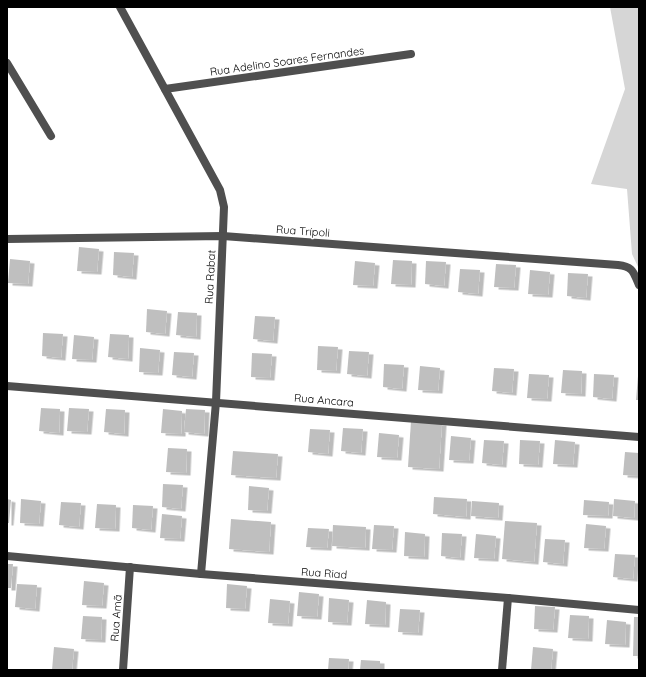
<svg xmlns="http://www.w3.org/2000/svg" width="646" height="677" viewBox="0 0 646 677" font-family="Quicksand,sans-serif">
  <defs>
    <filter id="shadow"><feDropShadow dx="4.5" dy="2.5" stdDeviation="0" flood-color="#0004"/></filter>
  </defs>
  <rect width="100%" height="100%" fill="#fff"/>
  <!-- green -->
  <path fill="#d6d6d6" d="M610 7H639V269L632 254 627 189 591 184 625 89Z"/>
  <!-- building -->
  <g fill="#bfbfbf" filter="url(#shadow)">
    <path d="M79 247 99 249 97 272 77 271Z"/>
    <path d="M114 252 134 253 132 277 113 275Z"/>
    <path d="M10 259 30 261 28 284 8 283Z"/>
    <path d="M393 260 412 261 411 285 391 284Z"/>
    <path d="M355 261 375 263 373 286 353 285Z"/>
    <path d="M426 261 446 262 444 286 425 284Z"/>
    <path d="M496 264 516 265 514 288 494 287Z"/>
    <path d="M460 269 480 270 478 294 458 292Z"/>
    <path d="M530 270 550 272 548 295 528 294Z"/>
    <path d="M568 273 588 274 586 298 567 296Z"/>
    <path d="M147 309 167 311 165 334 146 332Z"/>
    <path d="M178 312 197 313 196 337 176 335Z"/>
    <path d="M255 316 275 317 273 341 253 339Z"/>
    <path d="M43 333 63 334 61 358 42 356Z"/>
    <path d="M110 334 129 335 128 359 108 357Z"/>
    <path d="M74 335 94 337 92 360 72 359Z"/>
    <path d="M318 346 338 347 336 371 317 370Z"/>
    <path d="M140 348 160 350 158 373 139 372Z"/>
    <path d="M349 351 369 352 367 376 347 374Z"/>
    <path d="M174 352 194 353 192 377 172 375Z"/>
    <path d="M252 353 272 354 270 378 251 377Z"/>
    <path d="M384 364 404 365 402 389 383 387Z"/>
    <path d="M420 366 440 368 438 391 418 390Z"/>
    <path d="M494 368 514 369 512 393 492 391Z"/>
    <path d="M563 370 582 371 581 394 561 393Z"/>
    <path d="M529 374 549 375 547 399 527 398Z"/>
    <path d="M594 374 614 375 612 399 593 397Z"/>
    <path d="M638 376H639V400H636Z"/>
    <path d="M41 408 60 409 59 433 39 431Z"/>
    <path d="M69 408 89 409 87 432 67 431Z"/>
    <path d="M106 409 125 410 124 434 104 432Z"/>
    <path d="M163 409 182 411 181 434 161 433Z"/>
    <path d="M186 409 205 410 204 434 184 432Z"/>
    <path d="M411 421 442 423 439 469 408 467Z"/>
    <path d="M343 428 363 429 361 453 341 451Z"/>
    <path d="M310 429 330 430 328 454 308 452Z"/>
    <path d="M379 433 399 435 397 458 377 457Z"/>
    <path d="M451 436 471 438 469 461 449 460Z"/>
    <path d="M484 440 504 441 502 465 482 463Z"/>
    <path d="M520 440 540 441 538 465 519 464Z"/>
    <path d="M555 440 575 442 573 465 553 464Z"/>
    <path d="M168 448 187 449 186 473 166 472Z"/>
    <path d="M233 451 278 454 276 478 231 475Z"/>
    <path d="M625 452 639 453V476L623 475Z"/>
    <path d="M163 484 183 485 181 509 162 507Z"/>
    <path d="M249 486 269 488 267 511 248 510Z"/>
    <path d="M434 497 467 499 466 517 433 514Z"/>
    <path d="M7 499 11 500 9 523H7Z"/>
    <path d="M21 499 41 501 39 524 20 523Z"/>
    <path d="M614 499 635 501 634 518 613 516Z"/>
    <path d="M584 500 609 502 608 516 583 515Z"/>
    <path d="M472 501 499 503 498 518 471 516Z"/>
    <path d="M61 502 81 503 79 527 59 525Z"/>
    <path d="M97 504 116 505 115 529 95 528Z"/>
    <path d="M133 505 153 506 151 530 132 528Z"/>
    <path d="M162 514 182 516 180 539 160 538Z"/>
    <path d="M231 519 271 522 269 552 229 549Z"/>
    <path d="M505 521 537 523 534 562 502 559Z"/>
    <path d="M586 524 606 526 604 549 584 548Z"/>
    <path d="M333 525 366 527 365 548 332 546Z"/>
    <path d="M374 525 394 526 392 550 372 549Z"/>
    <path d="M308 528 329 529 327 548 306 547Z"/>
    <path d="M405 532 425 534 424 557 404 556Z"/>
    <path d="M442 533 462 534 460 558 441 556Z"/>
    <path d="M476 534 496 536 494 559 474 558Z"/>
    <path d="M545 539 565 540 563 564 543 562Z"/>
    <path d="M615 554 635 555 633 579 613 577Z"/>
    <path d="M7 564H13L11 588H7Z"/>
    <path d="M84 581 104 583 102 606 82 605Z"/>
    <path d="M17 584 37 585 35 609 15 607Z"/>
    <path d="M227 584 247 586 245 609 226 608Z"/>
    <path d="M299 592 319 594 317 617 297 616Z"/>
    <path d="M329 598 349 600 347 623 328 622Z"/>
    <path d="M270 599 290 601 288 624 268 623Z"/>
    <path d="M367 600 386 602 385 625 365 624Z"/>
    <path d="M535 606 555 607 553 630 534 629Z"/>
    <path d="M400 609 420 610 418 633 398 632Z"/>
    <path d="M570 615 589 616 588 639 568 638Z"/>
    <path d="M83 616 102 617 101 640 81 639Z"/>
    <path d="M634 617H639V656H633Z"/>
    <path d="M607 620 626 622 625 645 605 644Z"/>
    <path d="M54 647 74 649 72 670H52Z"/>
    <path d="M533 647 553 649 551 670H531Z"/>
    <path d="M329 658 349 659 348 670H328Z"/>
    <path d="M361 660 380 661V670H360Z"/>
  </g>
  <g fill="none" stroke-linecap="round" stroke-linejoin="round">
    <!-- street -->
    <g stroke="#4f4f4f" stroke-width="8">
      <path d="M120 7 220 190 224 207 216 402 201 574"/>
      <path d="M7 63 51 136"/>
      <path d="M165 89 411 54"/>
      <path d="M7 239 223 236 618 265C634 267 633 272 639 285"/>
      <path d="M7 386 639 437"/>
      <path d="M7 556 201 574 508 598 639 610"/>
      <path d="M123 670 130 567"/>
      <path d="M502 670 508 598"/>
    </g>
  </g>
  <g text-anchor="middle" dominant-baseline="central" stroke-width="3" stroke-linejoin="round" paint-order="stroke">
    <!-- street labels -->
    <g font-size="11" fill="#000" stroke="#fff">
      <text transform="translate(287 61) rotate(-8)">Rua Adelino Soares Fernandes</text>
      <text transform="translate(303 231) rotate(4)">Rua Trípoli</text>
      <text transform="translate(210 277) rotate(-87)">Rua Rabat</text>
      <text transform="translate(324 400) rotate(5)">Rua Ancara</text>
      <text transform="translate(324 573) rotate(4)">Rua Riad</text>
      <text transform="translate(116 618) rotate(-86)">Rua Amã</text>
    </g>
  </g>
  <!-- border -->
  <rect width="646" height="677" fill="none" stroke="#000000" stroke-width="16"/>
</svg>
